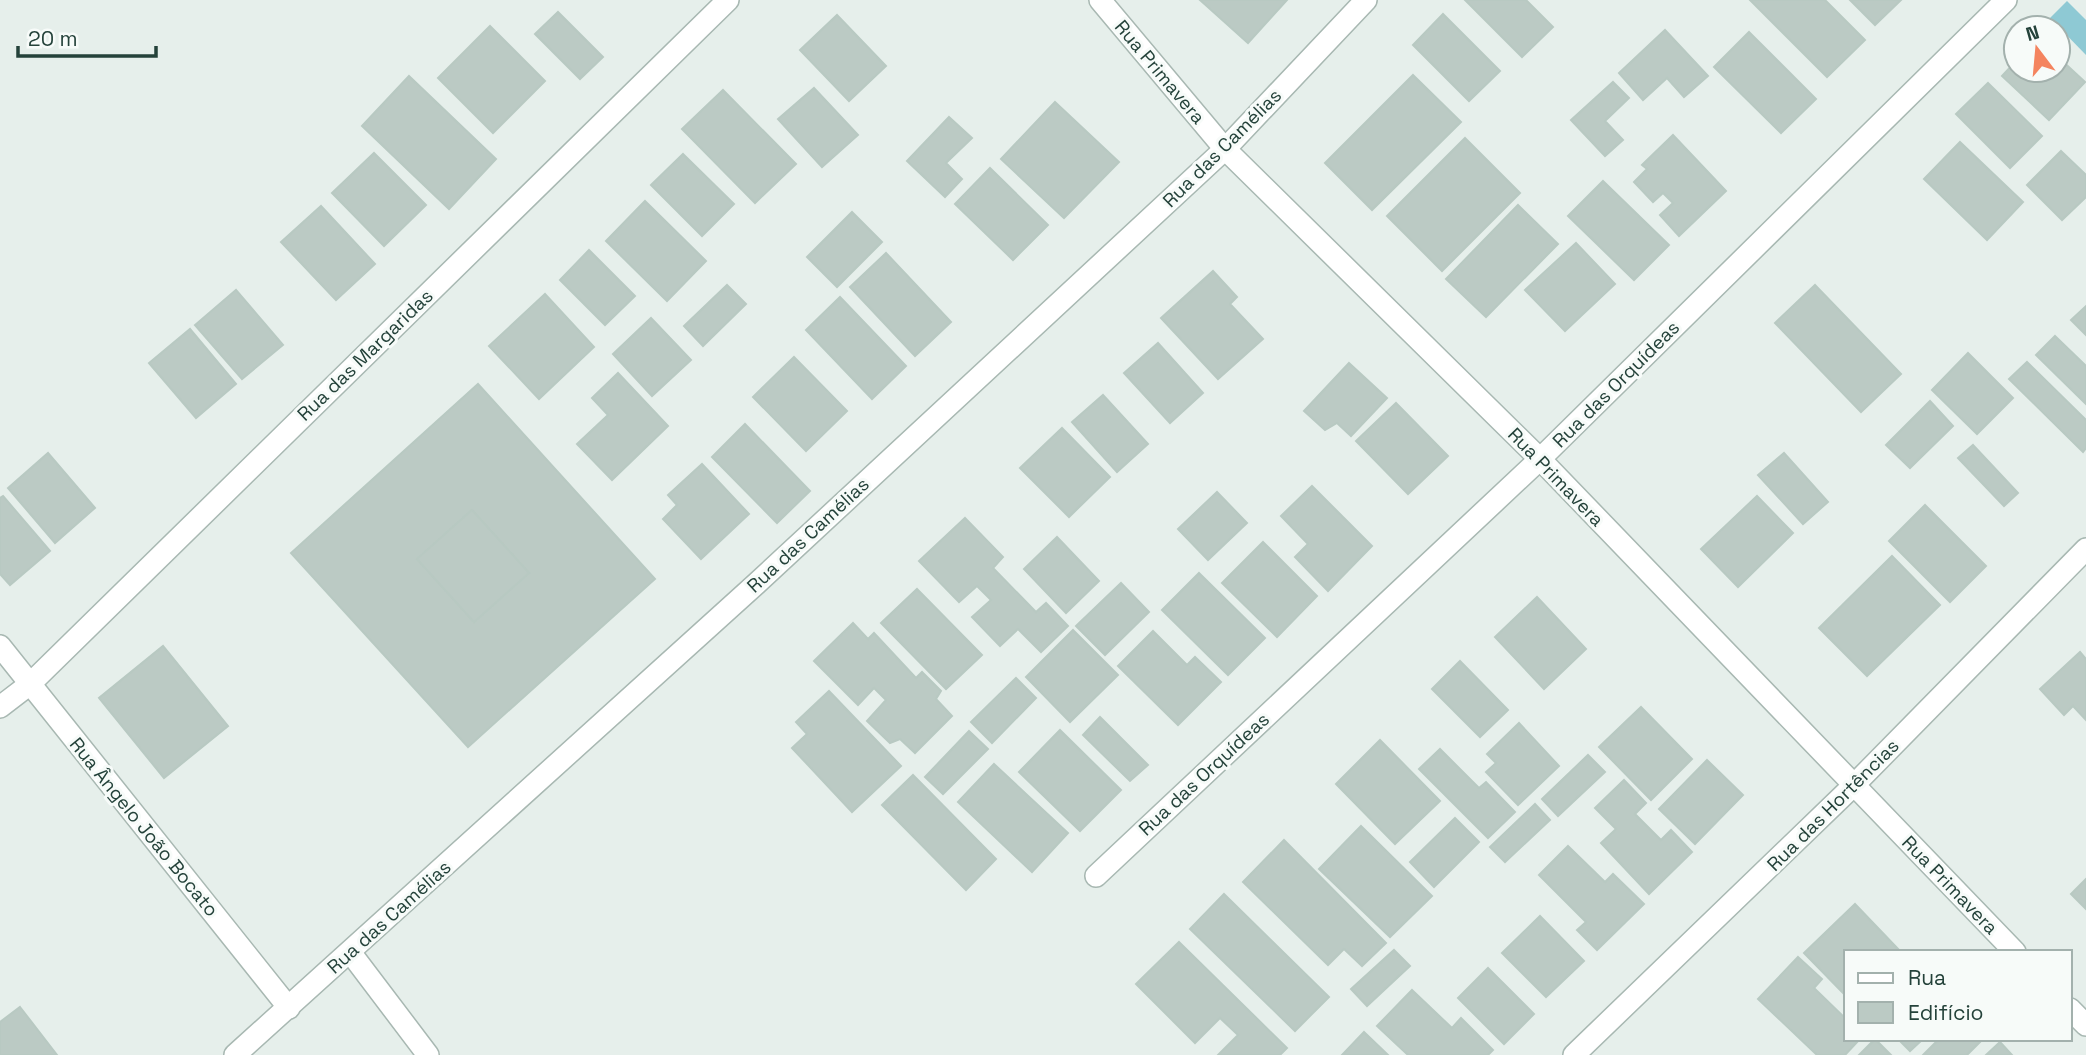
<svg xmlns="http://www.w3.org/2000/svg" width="2086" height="1055" viewBox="0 0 2086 1055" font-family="'Space Grotesk',sans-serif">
  <rect width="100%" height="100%" fill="#e6efeb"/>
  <!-- water -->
  <path fill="#8ec9d4" d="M2067 1 2086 20V55L2050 18Z"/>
  <!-- building -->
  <g fill="#bbcac4" stroke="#b8c9c2" stroke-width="2" fill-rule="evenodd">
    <path d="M1200 0H1287L1248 43Z"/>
    <path d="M1465 0H1526L1553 27 1522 57Z"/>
    <path d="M1750 0H1825L1865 40 1827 77Z"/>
    <path d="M1850 0H1901L1875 25Z"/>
    <path d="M558 12 603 57 580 79 535 34Z"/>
    <path d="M1443 14 1500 71 1469 101 1413 45Z"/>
    <path d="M837 15 886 66 849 101 800 50Z"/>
    <path d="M490 26 545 81 493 133 438 78Z"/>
    <path d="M1665 30 1708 76 1684 97 1667 78 1643 100 1619 73Z"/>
    <path d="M1749 32 1816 99 1781 133 1714 67Z"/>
    <path d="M2058 57 2085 82 2049 120 2002 76 2016 61V70H2058Z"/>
    <path d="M1413 75 1461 122 1372 210 1325 163Z"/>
    <path d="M409 76 496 159 449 209 362 126Z"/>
    <path d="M1613 82 1629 98 1605 121 1623 140 1605 156 1571 120Z"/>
    <path d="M1988 83 2042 136 2010 168 1956 114Z"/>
    <path d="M814 88 858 135 822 167 778 119Z"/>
    <path d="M723 90 796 164 755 203 682 129Z"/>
    <path d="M1055 102 1119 162 1064 218 1001 159Z"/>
    <path d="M949 117 972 138 946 163 962 179 945 197 907 161Z"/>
    <path d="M1673 135 1726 191 1679 236 1660 215 1673 203 1663 193 1653 202 1634 182 1647 169 1642 165Z"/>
    <path d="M1465 138 1520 193 1442 271 1387 216Z"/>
    <path d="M1960 142 2023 202 1987 240 1924 179Z"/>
    <path d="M2061 151 2086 175V197L2062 220 2027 185Z"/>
    <path d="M374 153 426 205 384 246 332 193Z"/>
    <path d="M683 154 734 204 702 236 651 185Z"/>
    <path d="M990 168 1048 225 1013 260 955 204Z"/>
    <path d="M1603 181 1669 245 1634 280 1568 216Z"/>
    <path d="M645 201 706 261 667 301 606 241Z"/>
    <path d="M1518 205 1558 244 1486 317 1446 279Z"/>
    <path d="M321 206 375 264 336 300 281 242Z"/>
    <path d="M852 212 882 242 837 287 807 257Z"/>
    <path d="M1576 243 1615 284 1565 331 1525 290Z"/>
    <path d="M589 250 635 296 605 325 560 280Z"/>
    <path d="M886 253 951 322 915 356 850 287Z"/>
    <path d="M1213 271 1237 297 1230 304 1263 339 1218 379 1161 318Z"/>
    <path d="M727 285 746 304 703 346 684 326Z"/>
    <path d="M1815 285 1901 374 1861 412 1775 323Z"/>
    <path d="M236 290 283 345 242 379 195 325Z"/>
    <path d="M545 294 594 347 539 399 489 346Z"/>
    <path d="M840 297 906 366 872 399 806 330Z"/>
    <path d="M2086 306V335L2071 320Z"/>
    <path d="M651 318 691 360 652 396 613 354Z"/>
    <path d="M190 329 236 384 196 418 149 363Z"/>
    <path d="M2055 336 2086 366V404L2036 355Z"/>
    <path d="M1158 343 1203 393 1170 423 1124 373Z"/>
    <path d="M1968 353 2013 398 1977 434 1932 390Z"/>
    <path d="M794 357 847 411 806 451 753 397Z"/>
    <path d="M2027 362 2086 420V448L2083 452 2009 379Z"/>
    <path d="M1349 363 1387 398 1351 436 1337 423 1325 430 1304 411Z"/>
    <path d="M618 373 668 426 612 480 577 444 608 415 592 398Z"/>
    <path d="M478 384 655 579 468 747 291 553ZM472 510 529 573 474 622 417 559Z"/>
    <path d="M1103 395 1148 444 1117 472 1072 422Z"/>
    <path d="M1930 401 1953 426 1910 468 1886 445Z"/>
    <path d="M1396 403 1448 456 1408 494 1356 441Z"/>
    <path d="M745 424 810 491 777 523 712 457Z"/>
    <path d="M1062 428 1110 477 1069 517 1020 468Z"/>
    <path d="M1973 445 2018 493 2004 506 1958 458Z"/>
    <path d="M48 453 95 508 55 543 8 488Z"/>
    <path d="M1784 453 1828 502 1803 524 1758 475Z"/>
    <path d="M702 464 749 514 701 559 663 519 677 505 668 495Z"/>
    <path d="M1312 486 1372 546 1328 591 1295 557 1308 544 1281 516Z"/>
    <path d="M1217 492 1247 523 1208 560 1178 529Z"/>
    <path d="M3 496 50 551 10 585 0 574V498Z"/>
    <path d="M1757 496 1793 533 1738 587 1701 549Z"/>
    <path d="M1925 505 1986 566 1950 602 1889 541Z"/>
    <path d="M472 510 529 573 474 622 417 559Z"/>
    <path d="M965 518 1003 557 993 568 1036 612 1046 603 1068 626 1041 652 1018 629 1000 646 972 617 991 600 977 586 959 602 919 561Z"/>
    <path d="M1057 537 1099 581 1066 613 1024 569Z"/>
    <path d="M1263 542 1317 596 1277 637 1222 583Z"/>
    <path d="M1892 556 1940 605 1867 676 1819 628Z"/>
    <path d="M1199 573 1265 638 1228 675 1162 610Z"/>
    <path d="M1121 583 1149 612 1105 655 1076 626Z"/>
    <path d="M917 589 982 655 946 689 881 623Z"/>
    <path d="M1537 597 1586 649 1544 689 1495 637Z"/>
    <path d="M853 623 868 639 874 633 916 678 922 672 941 691 936 699 952 716 915 753 900 739 890 743 867 721 886 700 874 688 858 705 814 661Z"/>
    <path d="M1073 630 1118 675 1070 722 1026 677Z"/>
    <path d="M1153 631 1187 665 1195 657 1221 682 1178 725 1118 666Z"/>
    <path d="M163 646 228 726 164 778 99 698Z"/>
    <path d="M2080 652 2086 659V720L2073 706 2064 715 2040 689Z"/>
    <path d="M1460 661 1508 710 1480 737 1432 689Z"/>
    <path d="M1016 678 1036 698 992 743 971 722Z"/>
    <path d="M829 691 901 766 852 812 792 748 807 734 796 722Z"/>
    <path d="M1641 707 1692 759 1651 800 1599 747Z"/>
    <path d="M1100 717 1148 765 1130 781 1083 735Z"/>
    <path d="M1519 723 1559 766 1518 805 1486 772 1496 763 1487 754Z"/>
    <path d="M1060 730 1121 790 1080 831 1019 772Z"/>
    <path d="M969 731 988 749 943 794 925 777Z"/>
    <path d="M1380 740 1440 801 1395 844 1336 784Z"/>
    <path d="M1440 749 1479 788 1486 782 1515 812 1488 838 1419 769Z"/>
    <path d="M1588 755 1605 772 1558 816 1542 799Z"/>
    <path d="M1707 760 1743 795 1695 844 1659 809Z"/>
    <path d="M994 764 1068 833 1032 872 958 802Z"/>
    <path d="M913 775 996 859 966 890 882 805Z"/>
    <path d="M1624 780 1646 803 1635 814 1661 840 1671 830 1692 852 1649 894 1601 843 1616 829 1595 808Z"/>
    <path d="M1535 804 1550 820 1505 862 1490 847Z"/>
    <path d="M1455 818 1479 842 1434 887 1410 862Z"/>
    <path d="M1361 826 1432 896 1390 937 1319 869Z"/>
    <path d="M1284 840 1386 943 1362 966 1344 949 1328 965 1243 882Z"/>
    <path d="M1568 846 1605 882 1613 874 1644 904 1597 950 1577 930 1586 922 1539 875Z"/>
    <path d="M2086 879V909L2071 894Z"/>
    <path d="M1224 894 1329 997 1295 1031 1190 929Z"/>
    <path d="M1855 904 1901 952H1846V996L1804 953Z"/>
    <path d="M1540 916 1584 961 1546 997 1502 953Z"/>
    <path d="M1179 942 1287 1048 1280 1055H1218L1238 1035 1220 1018 1195 1043 1136 984Z"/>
    <path d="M1394 950 1410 966 1367 1006 1351 989Z"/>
    <path d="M1798 957 1822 979 1814 988 1846 1019V1039H1860L1845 1055H1817L1758 999Z"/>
    <path d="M1488 968 1534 1014 1504 1044 1458 998Z"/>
    <path d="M1412 990 1452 1028 1461 1018 1493 1050 1488 1055H1408L1377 1026Z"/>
    <path d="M20 1007 57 1055H0V1022Z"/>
    <path d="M1364 1032 1388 1055H1342Z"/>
    <path d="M1875 1039 1891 1055H1859Z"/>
    <path d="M1898 1039H1923L1910 1051Z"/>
    <path d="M1939 1039H1981L1982 1040 1967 1055H1923Z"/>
    <path d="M2000 1042 2012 1055H1986Z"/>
  </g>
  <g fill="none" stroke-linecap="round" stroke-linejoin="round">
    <!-- minor casing -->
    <g stroke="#a8b8b2" stroke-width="24">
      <g id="minor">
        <path d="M1100 0 1225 149 1540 459 2015 952"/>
        <path d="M0 646 289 1008"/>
        <path d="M0 707 30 684 728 0"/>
        <path d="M1096 876 1540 459 2006 0"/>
        <path d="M350 952 428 1055"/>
        <path d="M2070 1009 2086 1025"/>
        <path d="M235 1055 756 584 1225 149 1366 0"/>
        <path d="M1574 1055 1853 786 2086 549"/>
      </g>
    </g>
    <!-- minor -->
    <use href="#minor" stroke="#fff" stroke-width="21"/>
  </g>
  <g text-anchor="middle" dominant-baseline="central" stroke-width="6" stroke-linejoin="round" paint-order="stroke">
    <!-- street labels -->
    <g font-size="19" fill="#24423a" stroke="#f7fbf9">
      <text transform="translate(1160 72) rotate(50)">Rua Primavera</text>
      <text transform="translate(1222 148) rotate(-45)">Rua das Camélias</text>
      <text transform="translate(365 355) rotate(-44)">Rua das Margaridas</text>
      <text transform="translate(1616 384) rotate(-45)">Rua das Orquídeas</text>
      <text transform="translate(1556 477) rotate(46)">Rua Primavera</text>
      <text transform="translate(808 535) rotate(-43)">Rua das Camélias</text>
      <text transform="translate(1204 774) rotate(-43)">Rua das Orquídeas</text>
      <text transform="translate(1833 805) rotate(-45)">Rua das Hortências</text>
      <text transform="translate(144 827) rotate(51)">Rua Ângelo João Bocato</text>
      <text transform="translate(1950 885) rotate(46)">Rua Primavera</text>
      <text transform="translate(389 917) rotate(-42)">Rua das Camélias</text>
    </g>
  </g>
  <!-- legend -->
  <rect x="1844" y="950" width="228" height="91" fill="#f7fbf9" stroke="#a3b1ad" stroke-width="2"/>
  <rect x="1858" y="973" width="35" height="10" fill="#ffffff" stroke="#a3b1ad" stroke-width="2"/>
  <text x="1908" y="985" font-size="21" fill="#24423a">Rua</text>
  <rect x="1858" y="1002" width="35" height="21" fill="#bbcac4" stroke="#a3b1ad" stroke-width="2"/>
  <text x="1908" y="1020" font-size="21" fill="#24423a">Edifício</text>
  <!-- north arrow -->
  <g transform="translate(2037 49) rotate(344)"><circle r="33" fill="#f7fbf9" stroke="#a3b1ad" stroke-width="2"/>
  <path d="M0-5L12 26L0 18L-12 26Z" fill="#f4845f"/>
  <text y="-10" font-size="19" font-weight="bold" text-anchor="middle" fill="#24423a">N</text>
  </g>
  <!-- scale -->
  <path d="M18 46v10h138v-10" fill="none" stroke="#24423a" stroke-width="3.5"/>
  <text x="28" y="46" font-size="21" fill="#24423a" stroke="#f7fbf9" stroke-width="5" paint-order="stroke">20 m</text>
</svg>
